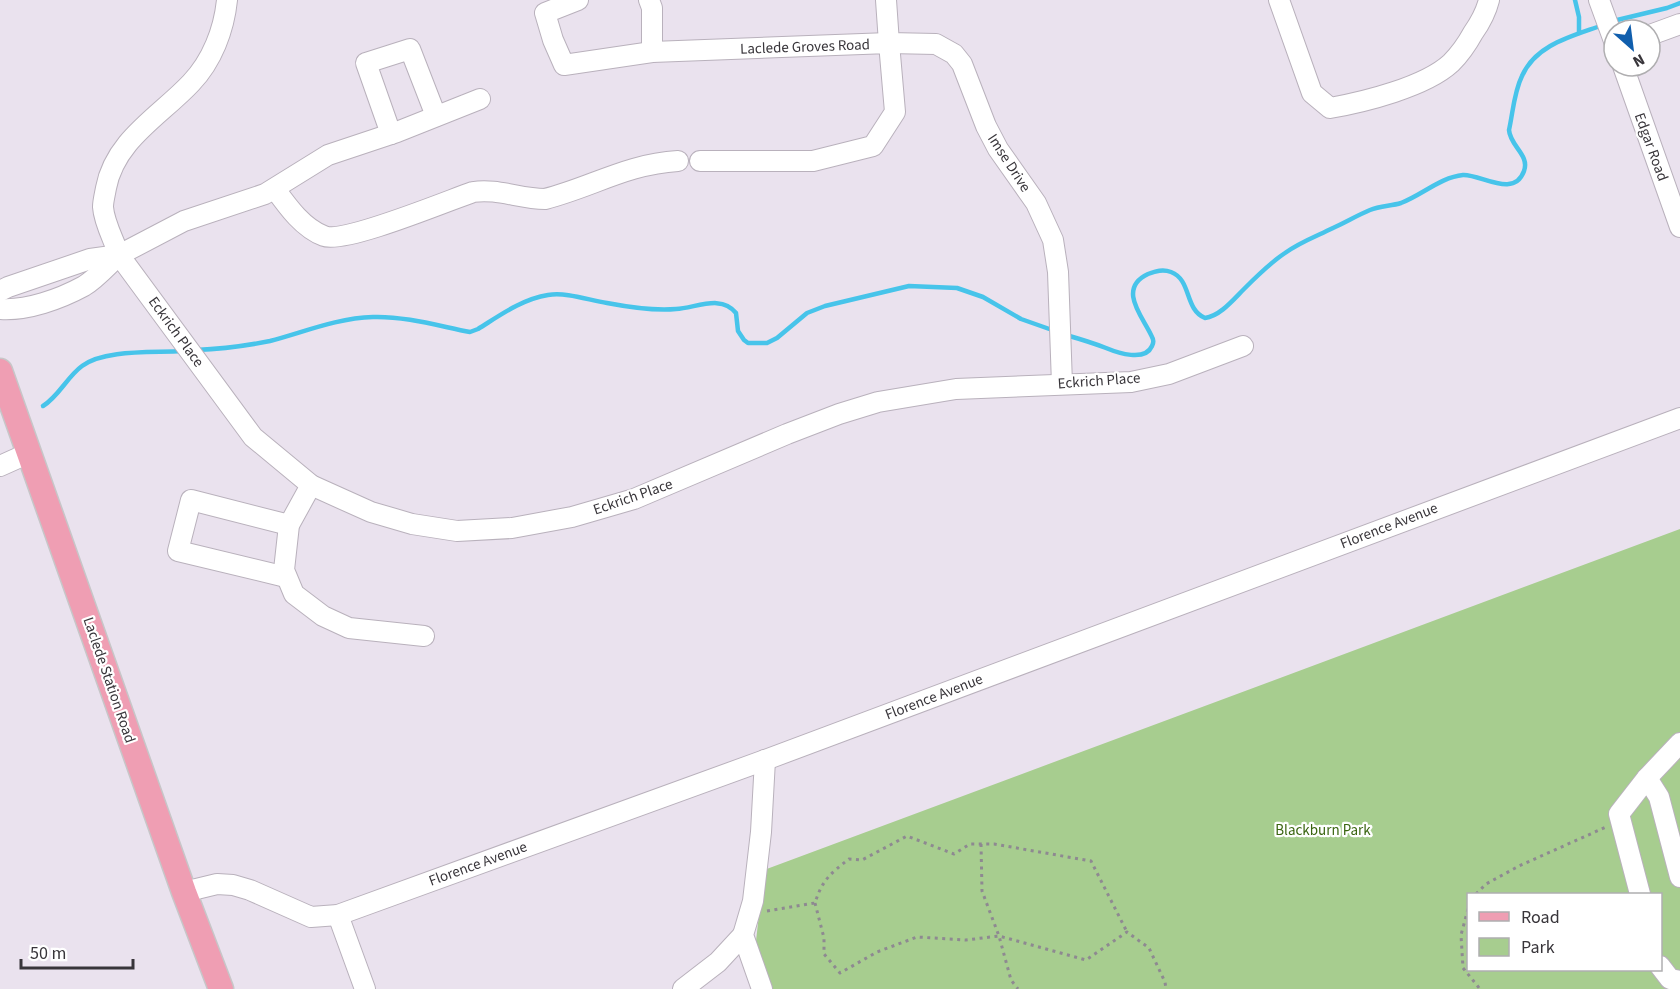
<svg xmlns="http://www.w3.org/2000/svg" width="1680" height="989" viewBox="0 0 1680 989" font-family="'Source Sans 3',sans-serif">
  <rect width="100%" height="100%" fill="#eae2ee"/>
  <!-- green -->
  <path fill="#a7cd8f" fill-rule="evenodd" d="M1680 529V989H769L755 950 764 870ZM1468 894H1660V970H1468Z"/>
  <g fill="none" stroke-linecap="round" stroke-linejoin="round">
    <!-- stream -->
    <g stroke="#47c4ea" stroke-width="4.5">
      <path d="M1575 0 1579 17V33"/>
      <path d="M1613 21 1667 8 1680 3"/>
      <path d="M1066 335C1080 339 1093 343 1106 348 1118 353 1145 362 1152 346 1154 342 1154 340 1152 337 1144 318 1116 289 1148 274 1156 271 1163 269 1171 272 1192 280 1184 309 1205 318 1220 316 1233 300 1244 289 1257 276 1270 263 1285 253 1300 242 1317 236 1333 228 1346 222 1358 215 1370 210 1380 206 1391 206 1401 203 1422 195 1441 177 1463 175 1481 174 1514 199 1524 171 1530 155 1510 146 1509 130 1513 112 1514 92 1522 76 1536 44 1573 36 1603 25"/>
      <path d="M196 350C221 349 245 346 270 341 304 332 337 318 373 317 405 316 439 326 470 332L478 329C499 316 522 299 548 295 567 292 588 300 607 303 628 307 654 311 676 309 696 308 721 294 736 313L738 331 744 340 748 343H767L777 338 807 313 825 306 909 286 957 288 983 297 1021 319 1055 331"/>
      <path d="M43 406C59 396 67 377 82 366 104 349 154 353 182 351"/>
    </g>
    <!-- minor casing -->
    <g stroke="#b9b1bc" stroke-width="22">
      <g id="minor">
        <path d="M227 0C224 30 212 61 191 83 160 116 115 140 106 188 105 194 103 201 103 207 104 223 114 240 119 255L253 437 311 485 371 512 412 524 457 531 512 528 572 517 634 499 787 434 839 414 878 402 956 389 1131 382 1169 374 1243 346"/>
        <path d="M578 0 545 13 553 40 564 65 652 52 889 43 895 112 873 146 813 161H700"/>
        <path d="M649 0 652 8V52"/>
        <path d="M886 0 889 43 936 44 954 54 962 64 986 126 998 149 1036 203 1053 240 1058 272 1062 384"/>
        <path d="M1279 0 1312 93 1330 108C1364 102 1425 87 1451 63 1460 54 1467 44 1473 33 1480 23 1486 12 1489 0"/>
        <path d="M1599 0 1614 41"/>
        <path d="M1650 35 1680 24"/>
        <path d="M1623 66 1680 227"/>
        <path d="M391 134 366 63 410 49 436 116"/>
        <path d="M275 189C288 207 303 228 324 236 344 244 447 201 473 192 497 188 520 199 545 199 592 187 627 164 678 161"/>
        <path d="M0 291 8 287 90 259 119 255 184 221 265 194 328 155 397 132 480 99"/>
        <path d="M0 309C27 311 60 299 84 286 97 278 108 265 119 255"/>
        <path d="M0 466 29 453"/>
        <path d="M311 485 289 525 284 570 294 594 323 616 349 628 424 636"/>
        <path d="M286 577 178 551 191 500 289 525"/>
        <path d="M1647 778 1659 797 1680 877"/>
        <path d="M184 892 217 884 233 885 250 890 311 917 338 915 765 760 1680 418"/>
        <path d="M1640 894 1619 814 1647 778 1680 743"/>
        <path d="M338 915 365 989"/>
        <path d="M1660 966 1670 979 1680 981"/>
        <path d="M683 989 718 962 743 935"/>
        <path d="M762 989 743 935 753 901 761 832 765 760"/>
      </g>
    </g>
    <!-- major casing -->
    <g stroke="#c7c6c8" stroke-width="27">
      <path id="major" d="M0 371 184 892 221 989"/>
    </g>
    <!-- path -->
    <g stroke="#8e8991" stroke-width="3" stroke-dasharray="3 4.5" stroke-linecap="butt">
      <path d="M981 844 982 891 999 936 1011 980 1018 989"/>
      <path d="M1476 894 1486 884 1519 866 1606 827"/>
      <path d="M815 903 824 938V954L840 973 877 952 917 937 966 940 999 936 1086 960 1127 932 1149 948 1165 982 1166 989"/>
      <path d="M1468 909 1461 935 1463 968 1480 989"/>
      <path d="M767 911 815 903C822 880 831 873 849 859L862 860 907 836 954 854 970 844H994L1091 861 1127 932"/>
    </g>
    <!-- minor -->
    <use href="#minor" stroke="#fff" stroke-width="20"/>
    <!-- major -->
    <use href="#major" stroke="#ef9eb3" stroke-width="24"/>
  </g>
  <g text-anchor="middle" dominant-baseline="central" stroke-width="4.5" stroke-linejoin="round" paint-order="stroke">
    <!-- street labels -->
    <g font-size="15" fill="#38353a" stroke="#fff">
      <text transform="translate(805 47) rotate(-2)">Laclede Groves Road</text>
      <text transform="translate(1651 147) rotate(70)">Edgar Road</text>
      <text transform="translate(1009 163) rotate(57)">Imse Drive</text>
      <text transform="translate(176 332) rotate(54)">Eckrich Place</text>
      <text transform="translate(1099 381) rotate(-4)">Eckrich Place</text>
      <text transform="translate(633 497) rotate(-19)">Eckrich Place</text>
      <text transform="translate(1389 526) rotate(-21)">Florence Avenue</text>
      <text transform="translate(109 680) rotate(71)">Laclede Station Road</text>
      <text transform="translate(934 697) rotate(-21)">Florence Avenue</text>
      <text transform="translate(478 864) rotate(-20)">Florence Avenue</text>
    </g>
    <!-- park labels -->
    <g font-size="15" fill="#3a6510" stroke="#fff">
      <text x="1323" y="830">Blackburn Park</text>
    </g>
  </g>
  <!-- legend -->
  <rect x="1467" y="893" width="195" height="78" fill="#ffffff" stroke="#afaeb0" stroke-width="1.5"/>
  <rect x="1479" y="912" width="30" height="9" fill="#ef9eb3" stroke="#afaeb0" stroke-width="1.5"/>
  <text x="1521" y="923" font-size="18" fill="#38353a">Road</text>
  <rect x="1479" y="938" width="30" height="18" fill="#a7cd8f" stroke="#afaeb0" stroke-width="1.5"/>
  <text x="1521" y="953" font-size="18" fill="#38353a">Park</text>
  <!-- north arrow -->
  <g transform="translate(1632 48) rotate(152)"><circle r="28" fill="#ffffff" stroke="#afaeb0" stroke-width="1.5"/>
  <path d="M0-4.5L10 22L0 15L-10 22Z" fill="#105ead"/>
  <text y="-9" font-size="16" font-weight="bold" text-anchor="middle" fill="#38353a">N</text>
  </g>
  <!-- scale -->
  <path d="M21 959v9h112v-9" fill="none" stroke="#38353a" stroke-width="3"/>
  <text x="30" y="959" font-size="18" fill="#38353a" stroke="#ffffff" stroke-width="4.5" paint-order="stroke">50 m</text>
</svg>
